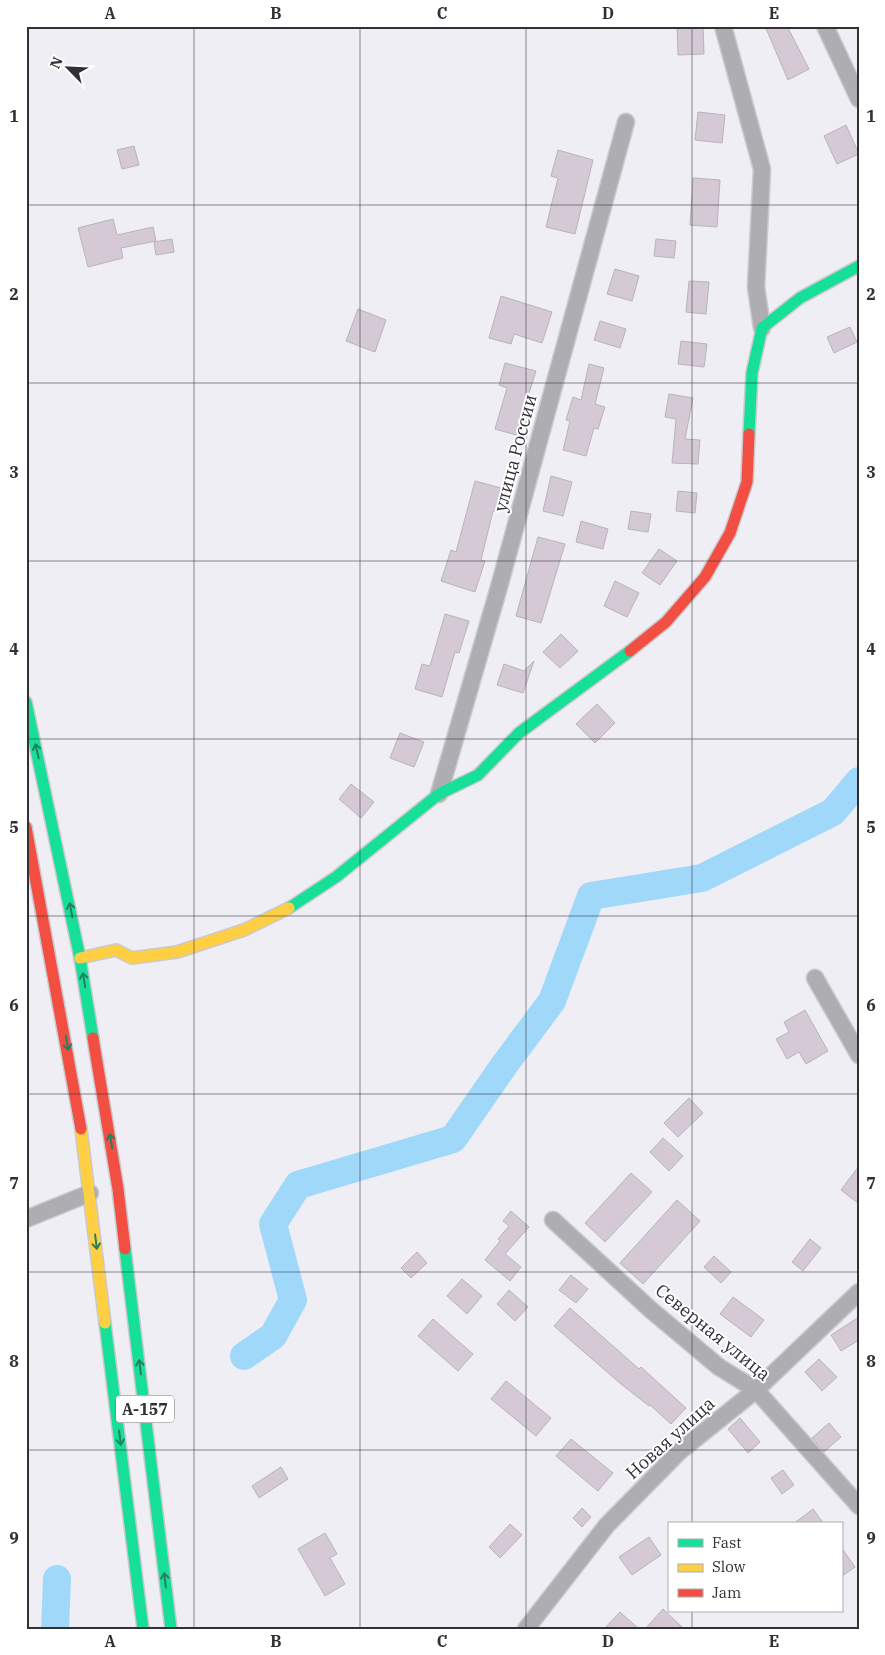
<svg xmlns="http://www.w3.org/2000/svg" width="885" height="1655" viewBox="0 0 885 1655" font-family="'IBM Plex Serif',serif">
  <rect width="100%" height="100%" fill="#efeef4"/>
  <g fill="none" stroke-linecap="round" stroke-linejoin="round">
    <!-- river -->
    <g stroke="#a0d8fa" stroke-width="28">
      <path d="M244 1356 273 1336 293 1300 273 1224 298 1185 453 1139 505 1064 552 1001 591 896 702 878 833 812 859 781"/>
      <path d="M55 1629 57 1579"/>
    </g>
  </g>
  <!-- building -->
  <g fill="#d5c9d6" stroke="#b7b4b9">
    <path d="M677 26H703L704 54 678 55Z"/>
    <path d="M765 26H787L809 69 788 80Z"/>
    <path d="M698 112 725 115 722 143 695 140Z"/>
    <path d="M846 125 859 154 837 164 824 136Z"/>
    <path d="M134 146 139 165 122 169 117 150Z"/>
    <path d="M558 150 593 160 575 234 546 227 558 178 551 176Z"/>
    <path d="M693 178 720 180 717 227 690 225Z"/>
    <path d="M113 219 117 235 153 227 156 241 121 248 123 258 88 267 78 228Z"/>
    <path d="M172 239 174 252 156 255 154 242Z"/>
    <path d="M656 239 676 241 674 258 654 256Z"/>
    <path d="M615 269 639 276 632 301 607 294Z"/>
    <path d="M689 281 709 282 706 314 686 312Z"/>
    <path d="M501 296 552 312 542 343 514 334 511 344 489 338Z"/>
    <path d="M358 309 386 320 375 352 346 341Z"/>
    <path d="M600 321 626 329 620 348 594 340Z"/>
    <path d="M850 327 857 342 834 353 827 337Z"/>
    <path d="M681 341 707 344 704 367 678 364Z"/>
    <path d="M505 363 536 371 516 435 495 429 507 388 499 385Z"/>
    <path d="M589 364 604 368 595 404 605 407 598 429 594 428 586 456 563 450 570 421 566 420 573 397 581 400Z"/>
    <path d="M669 394 693 398 685 439 700 440 698 464 672 463 676 419 665 417Z"/>
    <path d="M551 476 572 482 563 516 543 511Z"/>
    <path d="M475 481 501 488 495 511H493L481 560 485 561 475 592 441 581 451 550 456 552Z"/>
    <path d="M678 491 697 493 695 513 676 511Z"/>
    <path d="M631 511 651 514 648 532 628 529Z"/>
    <path d="M581 521 608 529 603 549 576 542Z"/>
    <path d="M538 537 565 544 541 623 516 616Z"/>
    <path d="M659 549 677 561 660 585 642 573Z"/>
    <path d="M615 581 639 593 627 617 604 606Z"/>
    <path d="M445 614 469 621 459 653 455 652 442 697 415 689 422 664 430 666Z"/>
    <path d="M561 634 578 651 560 668 543 652Z"/>
    <path d="M534 661 523 693 497 685 504 664 524 671Z"/>
    <path d="M597 704 615 723 595 743 576 724Z"/>
    <path d="M400 733 424 742 414 767 390 758Z"/>
    <path d="M351 784 374 802 361 818 339 799Z"/>
    <path d="M805 1010 828 1051 806 1064 799 1052 787 1059 776 1039 789 1032 784 1022Z"/>
    <path d="M689 1098 703 1113 678 1137 664 1123Z"/>
    <path d="M663 1138 683 1156 669 1171 650 1152Z"/>
    <path d="M859 1166V1204L841 1190Z"/>
    <path d="M631 1173 652 1192 605 1242 585 1223Z"/>
    <path d="M677 1200 700 1221 643 1284 620 1263Z"/>
    <path d="M511 1211 529 1227 505 1254 521 1267 510 1281 485 1260 500 1241 498 1239 509 1226 503 1221Z"/>
    <path d="M810 1239 821 1248 803 1271 792 1262Z"/>
    <path d="M417 1252 427 1263 411 1278 401 1268Z"/>
    <path d="M714 1256 731 1272 721 1283 704 1267Z"/>
    <path d="M571 1275 588 1289 576 1303 559 1290Z"/>
    <path d="M462 1279 482 1296 467 1314 447 1296Z"/>
    <path d="M509 1290 528 1307 515 1321 497 1304Z"/>
    <path d="M733 1297 764 1320 751 1337 720 1314Z"/>
    <path d="M570 1308 639 1369 641 1367 686 1408 671 1424 650 1405 649 1406 621 1384 554 1326Z"/>
    <path d="M859 1317V1340L841 1351 831 1335Z"/>
    <path d="M433 1319 473 1354 458 1371 418 1336Z"/>
    <path d="M819 1359 837 1377 822 1391 805 1372Z"/>
    <path d="M506 1381 551 1418 536 1436 491 1399Z"/>
    <path d="M740 1418 760 1442 748 1453 728 1429Z"/>
    <path d="M829 1423 841 1437 824 1452 812 1438Z"/>
    <path d="M571 1439 613 1473 598 1491 556 1456Z"/>
    <path d="M281 1467 288 1479 259 1498 252 1486Z"/>
    <path d="M783 1470 794 1485 782 1494 771 1478Z"/>
    <path d="M582 1508 591 1517 582 1527 573 1518Z"/>
    <path d="M813 1509 824 1524H793Z"/>
    <path d="M510 1524 522 1535 500 1558 489 1547Z"/>
    <path d="M325 1533 337 1554 330 1558 345 1584 325 1596 298 1549Z"/>
    <path d="M649 1537 661 1555 632 1575 619 1557Z"/>
    <path d="M841 1547 855 1567 841 1577Z"/>
    <path d="M663 1609 684 1629H645Z"/>
    <path d="M620 1612 639 1629H604Z"/>
  </g>
  <g fill="none" stroke-linecap="round" stroke-linejoin="round">
    <!-- street casing -->
    <g stroke="#cac9cd" stroke-width="19">
      <g id="street">
        <path d="M723 26 762 169 756 287 762 328"/>
        <path d="M825 26 859 99"/>
        <path d="M439 794 499 587 626 122"/>
        <path d="M815 978 859 1055"/>
        <path d="M26 1219 90 1193"/>
        <path d="M553 1220 651 1310 719 1367 756 1390 859 1506"/>
        <path d="M526 1629 607 1525 680 1451 756 1390 859 1292"/>
      </g>
    </g>
    <!-- fast casing -->
    <g stroke="#cac9cd" stroke-width="14">
      <g id="fast">
        <path d="M749 434 752 373 762 328 800 298 859 266"/>
        <path d="M26 702 80 958 93 1038"/>
        <path d="M289 908 336 877 439 794 478 775 519 733 630 651"/>
        <path d="M125 1249 171 1629"/>
        <path d="M105 1323 143 1629"/>
      </g>
    </g>
    <!-- slow casing -->
    <g stroke="#cac9cd" stroke-width="14">
      <g id="slow">
        <path d="M80 958 116 950 132 958 177 952 244 930 289 908"/>
        <path d="M81 1129 105 1323"/>
      </g>
    </g>
    <!-- jam casing -->
    <g stroke="#cac9cd" stroke-width="14">
      <g id="jam">
        <path d="M630 651 666 622 705 577 730 533 747 482 749 434"/>
        <path d="M26 827 81 1129"/>
        <path d="M93 1038 118 1189 125 1249"/>
      </g>
    </g>
    <!-- street -->
    <use href="#street" stroke="#aeadb1" stroke-width="16"/>
    <!-- fast -->
    <use href="#fast" stroke="#16e098" stroke-width="11"/>
    <!-- slow -->
    <use href="#slow" stroke="#ffcf43" stroke-width="11"/>
    <!-- jam -->
    <use href="#jam" stroke="#f24e42" stroke-width="11"/>
  </g>
  <!-- one-way arrows -->
  <defs><path id="oneway-shaft" d="M-6 0H5M1.5-3L5.5 0L1.5 3" fill="none" stroke-width="1.6" stroke-linecap="round" stroke-linejoin="round" transform="scale(1.25)"/></defs>
  <g stroke="#257f62">
    <use href="#oneway-shaft" transform="translate(37 751) rotate(-103)"/>
    <use href="#oneway-shaft" transform="translate(71 910) rotate(-101)"/>
    <use href="#oneway-shaft" transform="translate(84 980) rotate(-100)"/>
    <use href="#oneway-shaft" transform="translate(67 1043) rotate(80)"/>
    <use href="#oneway-shaft" transform="translate(111 1141) rotate(-99)"/>
    <use href="#oneway-shaft" transform="translate(96 1242) rotate(83)"/>
    <use href="#oneway-shaft" transform="translate(140 1367) rotate(-97)"/>
    <use href="#oneway-shaft" transform="translate(120 1438) rotate(83)"/>
    <use href="#oneway-shaft" transform="translate(165 1580) rotate(-97)"/>
  </g>
  <!-- grid -->
  <path fill="none" stroke="#323035" stroke-width="1" stroke-opacity="0.55" d="M194 26V1629M360 26V1629M526 26V1629M692 26V1524M26 205H859M26 383H859M26 561H859M26 739H859M26 916H859M26 1094H859M26 1272H859M26 1450H859M692 1611V1629"/>
  <g text-anchor="middle" dominant-baseline="central" stroke-width="4" stroke-linejoin="round" paint-order="stroke">
    <!-- shield labels -->
    <rect fill="#fff" stroke="#706e72" stroke-width="1" x="116" y="1395.5" width="58" height="27" rx="4"/>
    <g font-size="16" font-weight="bold" fill="#323035">
      <text x="145" y="1409">А-157</text>
    </g>
    <!-- street labels -->
    <g font-size="18" fill="#323035" stroke="#fff">
      <text transform="translate(515 453) rotate(-75)">улица России</text>
      <text transform="translate(713 1332) rotate(39)">Северная улица</text>
      <text transform="translate(670 1438) rotate(-42)">Новая улица</text>
    </g>
  </g>
  <!-- border -->
  <rect width="885" height="1655" fill="none" stroke="#ffffff" stroke-width="55"/>
  <!-- legend -->
  <rect x="668" y="1522" width="175" height="90" fill="#ffffff" stroke="#adacae"/>
  <rect x="678" y="1539" width="25" height="8" fill="#16e098" stroke="#adacae"/>
  <text x="712" y="1548" font-size="15" fill="#323035">Fast</text>
  <rect x="678" y="1564" width="25" height="8" fill="#ffcf43" stroke="#adacae"/>
  <text x="712" y="1572" font-size="15" fill="#323035">Slow</text>
  <rect x="678" y="1589" width="25" height="8" fill="#f24e42" stroke="#adacae"/>
  <text x="712" y="1598" font-size="15" fill="#323035">Jam</text>
  <!-- north arrow -->
  <g transform="translate(68 68) rotate(294)" stroke="#ffffff" stroke-width="4" paint-order="stroke">
  <path d="M0-4L9 19L0 12L-9 19Z" fill="#323035"/>
  <text y="-8" font-size="14" font-weight="bold" text-anchor="middle" fill="#323035">N</text>
  </g>
  <rect x="28" y="28" width="830" height="1600" fill="none" stroke="#323035" stroke-width="2"/>
  <g font-size="16" text-anchor="middle" font-weight="bold" fill="#323035">
    <text x="110" y="19">A</text>
    <text x="276" y="19">B</text>
    <text x="442" y="19">C</text>
    <text x="608" y="19">D</text>
    <text x="774" y="19">E</text>
    <text x="14" y="122">1</text>
    <text x="871" y="122">1</text>
    <text x="14" y="300">2</text>
    <text x="871" y="300">2</text>
    <text x="14" y="478">3</text>
    <text x="871" y="478">3</text>
    <text x="14" y="655">4</text>
    <text x="871" y="655">4</text>
    <text x="14" y="833">5</text>
    <text x="871" y="833">5</text>
    <text x="14" y="1011">6</text>
    <text x="871" y="1011">6</text>
    <text x="14" y="1189">7</text>
    <text x="871" y="1189">7</text>
    <text x="14" y="1367">8</text>
    <text x="871" y="1367">8</text>
    <text x="14" y="1544">9</text>
    <text x="871" y="1544">9</text>
    <text x="110" y="1647">A</text>
    <text x="276" y="1647">B</text>
    <text x="442" y="1647">C</text>
    <text x="608" y="1647">D</text>
    <text x="774" y="1647">E</text>
  </g>
</svg>
